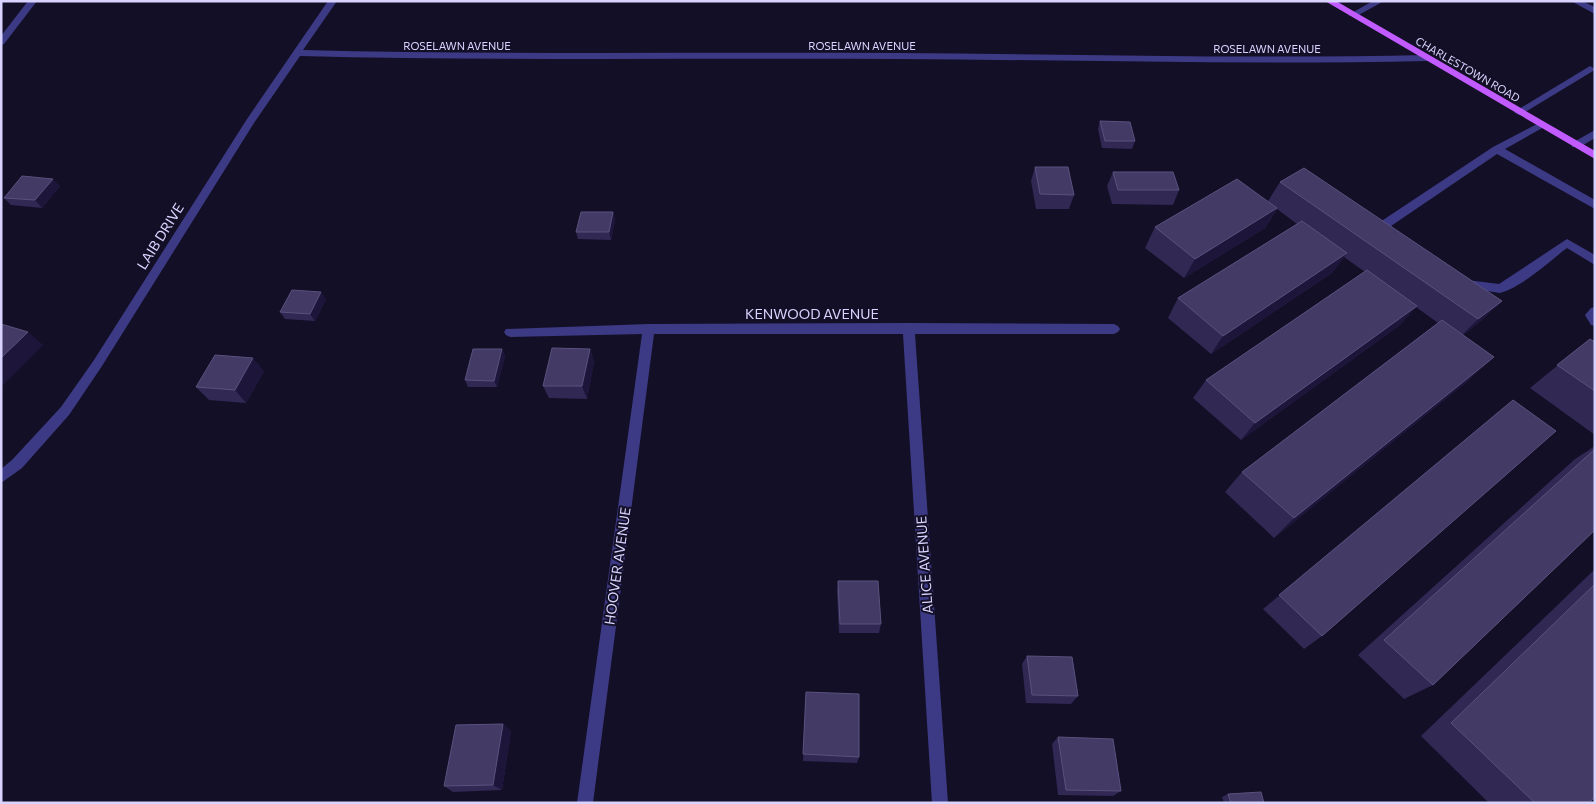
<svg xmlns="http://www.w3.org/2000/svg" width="1596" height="804" viewBox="0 0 1596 804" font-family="Commissioner,sans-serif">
  <rect width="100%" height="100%" fill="#130f26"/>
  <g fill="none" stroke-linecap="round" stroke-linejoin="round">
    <!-- lane -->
    <g fill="#3d3a85" fill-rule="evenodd">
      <path d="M1373 1H1384L1355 17 1348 15Z"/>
      <path d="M1571 1H1582L1595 7V14Z"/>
      <path d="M1590 66 1595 69 1593 71 1522 114 1519 115 1514 112Z"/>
      <path d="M1541 122 1544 123V127L1505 149 1595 200V209L1497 154 1391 226 1397 236 1396 239H1388L1379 225 1380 222 1493 147Z"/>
      <path d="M1595 130V138L1580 147H1572V143Z"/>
      <path d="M1567 239 1595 255V265L1567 248C1547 263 1524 286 1500 293L1467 288 1461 284 1467 280 1499 284Z"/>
      <path d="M1595 307V326L1591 325 1585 315 1591 308Z"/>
    </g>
    <!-- street -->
    <g fill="#3d3a85" fill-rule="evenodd">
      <path d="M28 1H37L4 44 1 45V36Z"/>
      <path d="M328 1H337L303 50C501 55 699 52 896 53 1073 54 1250 59 1427 55L1432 58 1427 61C1251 65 1076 60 900 59 700 58 500 61 300 56L254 123 102 366 69 415 22 468 1 483V469L12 460 61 407 94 360 247 119Z"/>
      <path d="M909 323 1114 324 1118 326 1120 329 1118 332 1114 334H915L948 803H932L903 334H654L593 803H577L642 334 510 337 506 335 504 332 506 329 649 324Z"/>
    </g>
    <!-- primary -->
    <path fill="#c25bff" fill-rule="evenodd" d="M1325 1H1336L1595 151V159Z"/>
  </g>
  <!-- wall -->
  <g fill="#312854">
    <path d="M1100 121 1135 141 1132 149 1102 148 1098 129Z"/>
    <path d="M1035 167 1074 195 1069 209H1036L1031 181Z"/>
    <path d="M1113 172 1179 190 1173 205 1112 204 1107 186Z"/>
    <path d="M1280 182 1502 301 1482 320 1463 335 1469 380 1274 538 1225 492 1242 472 1438 323 1416 307 1400 325 1241 440 1193 398 1206 380 1365 272 1344 257 1332 273 1211 354 1168 318 1178 298 1297 224 1277 209 1265 228 1184 278 1145 248 1155 227 1268 201Z"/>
    <path d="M60 186 42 208 11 205 4 198Z"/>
    <path d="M613 212 615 220 611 240 578 239 576 232Z"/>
    <path d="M326 299 315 321 285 319 280 312Z"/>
    <path d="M1590 339 1595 342V435L1530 388Z"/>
    <path d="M502 349 505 356 497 387H468L465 380Z"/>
    <path d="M590 349 594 362 587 399 549 398 543 386Z"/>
    <path d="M264 371 246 403 209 400 196 387Z"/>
    <path d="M1513 400 1322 636 1304 649 1263 609Z"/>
    <path d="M1595 446V530L1433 685 1404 699 1358 655 1575 459Z"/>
    <path d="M1595 569V797L1589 803H1489L1421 736Z"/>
    <path d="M838 581 881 624 879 633H839L837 591Z"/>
    <path d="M1027 656 1078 696 1071 704 1026 703 1022 664Z"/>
    <path d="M806 692 859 757 857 763 803 761Z"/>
    <path d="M503 724 511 731 502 790 453 792 444 786Z"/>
    <path d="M1058 737 1121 791 1113 796 1058 795 1052 744Z"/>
    <path d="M1228 794 1264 803H1224L1222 797Z"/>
  </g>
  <!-- shaded-wall -->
  <g fill="#1d163a">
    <path d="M53 179 60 186 42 208 35 200Z"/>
    <path d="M1277 208 1265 228 1184 278 1195 259Z"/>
    <path d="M613 212 615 220 611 240 609 232Z"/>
    <path d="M1347 253 1332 273 1211 354 1223 336Z"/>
    <path d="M321 292 326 299 315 321 310 314Z"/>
    <path d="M1502 301 1482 320 1459 338 1478 319Z"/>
    <path d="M1417 306 1400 325 1241 440 1255 423Z"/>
    <path d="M28 332 43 345 2 386 1 385V358Z"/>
    <path d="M502 349 505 356 497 387 494 381Z"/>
    <path d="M590 349 594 362 587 399 582 386Z"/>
    <path d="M1494 357 1469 380 1274 538 1294 518Z"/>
    <path d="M253 358 264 371 246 403 235 390Z"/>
    <path d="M503 724 511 731 502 790 493 785Z"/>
  </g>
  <!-- building -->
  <g fill="#433a66" stroke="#5a527e">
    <path d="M1100 121 1130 122 1135 141H1105Z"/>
    <path d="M1035 167H1068L1074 195 1040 194Z"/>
    <path d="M1304 168 1502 301 1478 319 1280 182Z"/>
    <path d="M1113 172H1173L1179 190H1118Z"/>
    <path d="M22 176 53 179 35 200 4 198Z"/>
    <path d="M1237 179 1277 208 1195 259 1155 227Z"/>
    <path d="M581 212H613L609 232H576Z"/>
    <path d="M1302 221 1347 253 1223 336 1178 298Z"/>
    <path d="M1367 270 1417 306 1255 423 1206 380Z"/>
    <path d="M292 290 321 292 310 314 280 312Z"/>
    <path d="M1442 320 1494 357 1294 518 1242 472Z"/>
    <path d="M1 324 28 332 1 358Z"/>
    <path d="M1590 339 1595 342V391L1557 365Z"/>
    <path d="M552 348 590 349 582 386H543Z"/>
    <path d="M473 349H502L494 381 465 380Z"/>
    <path d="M215 355 253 358 235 390 196 387Z"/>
    <path d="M1513 400 1556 431 1322 636 1279 595Z"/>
    <path d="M1595 449V530L1433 685 1384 640Z"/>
    <path d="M838 581H878L881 624H840Z"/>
    <path d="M1595 584V797L1589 803H1535L1451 723Z"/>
    <path d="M1027 656 1072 657 1078 696 1032 695Z"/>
    <path d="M806 692 859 694V757L803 754Z"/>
    <path d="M503 724 493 785 444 786 456 725Z"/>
    <path d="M1058 737 1113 739 1121 791 1066 790Z"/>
    <path d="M1261 792 1264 803H1231L1228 794Z"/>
  </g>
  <g text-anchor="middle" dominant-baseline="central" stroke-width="4" stroke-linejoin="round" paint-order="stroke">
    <!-- far-street labels -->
    <g font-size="11" fill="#d9d4ff" stroke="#130f26">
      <text x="457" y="45">ROSELAWN AVENUE</text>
      <text x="862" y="45">ROSELAWN AVENUE</text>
      <text x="1267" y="48">ROSELAWN AVENUE</text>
      <text transform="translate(1468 69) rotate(30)">CHARLESTOWN ROAD</text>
    </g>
    <!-- street labels -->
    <g font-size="14" fill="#d9d4ff" stroke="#130f26">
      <text transform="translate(160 236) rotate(-58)">LAIB DRIVE</text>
      <text x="812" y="313">KENWOOD AVENUE</text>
      <text transform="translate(924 565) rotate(-94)">ALICE AVENUE</text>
      <text transform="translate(617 566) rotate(-82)">HOOVER AVENUE</text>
    </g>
  </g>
  <!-- border -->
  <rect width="1596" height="804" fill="none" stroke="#d9d4ff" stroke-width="5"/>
</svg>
